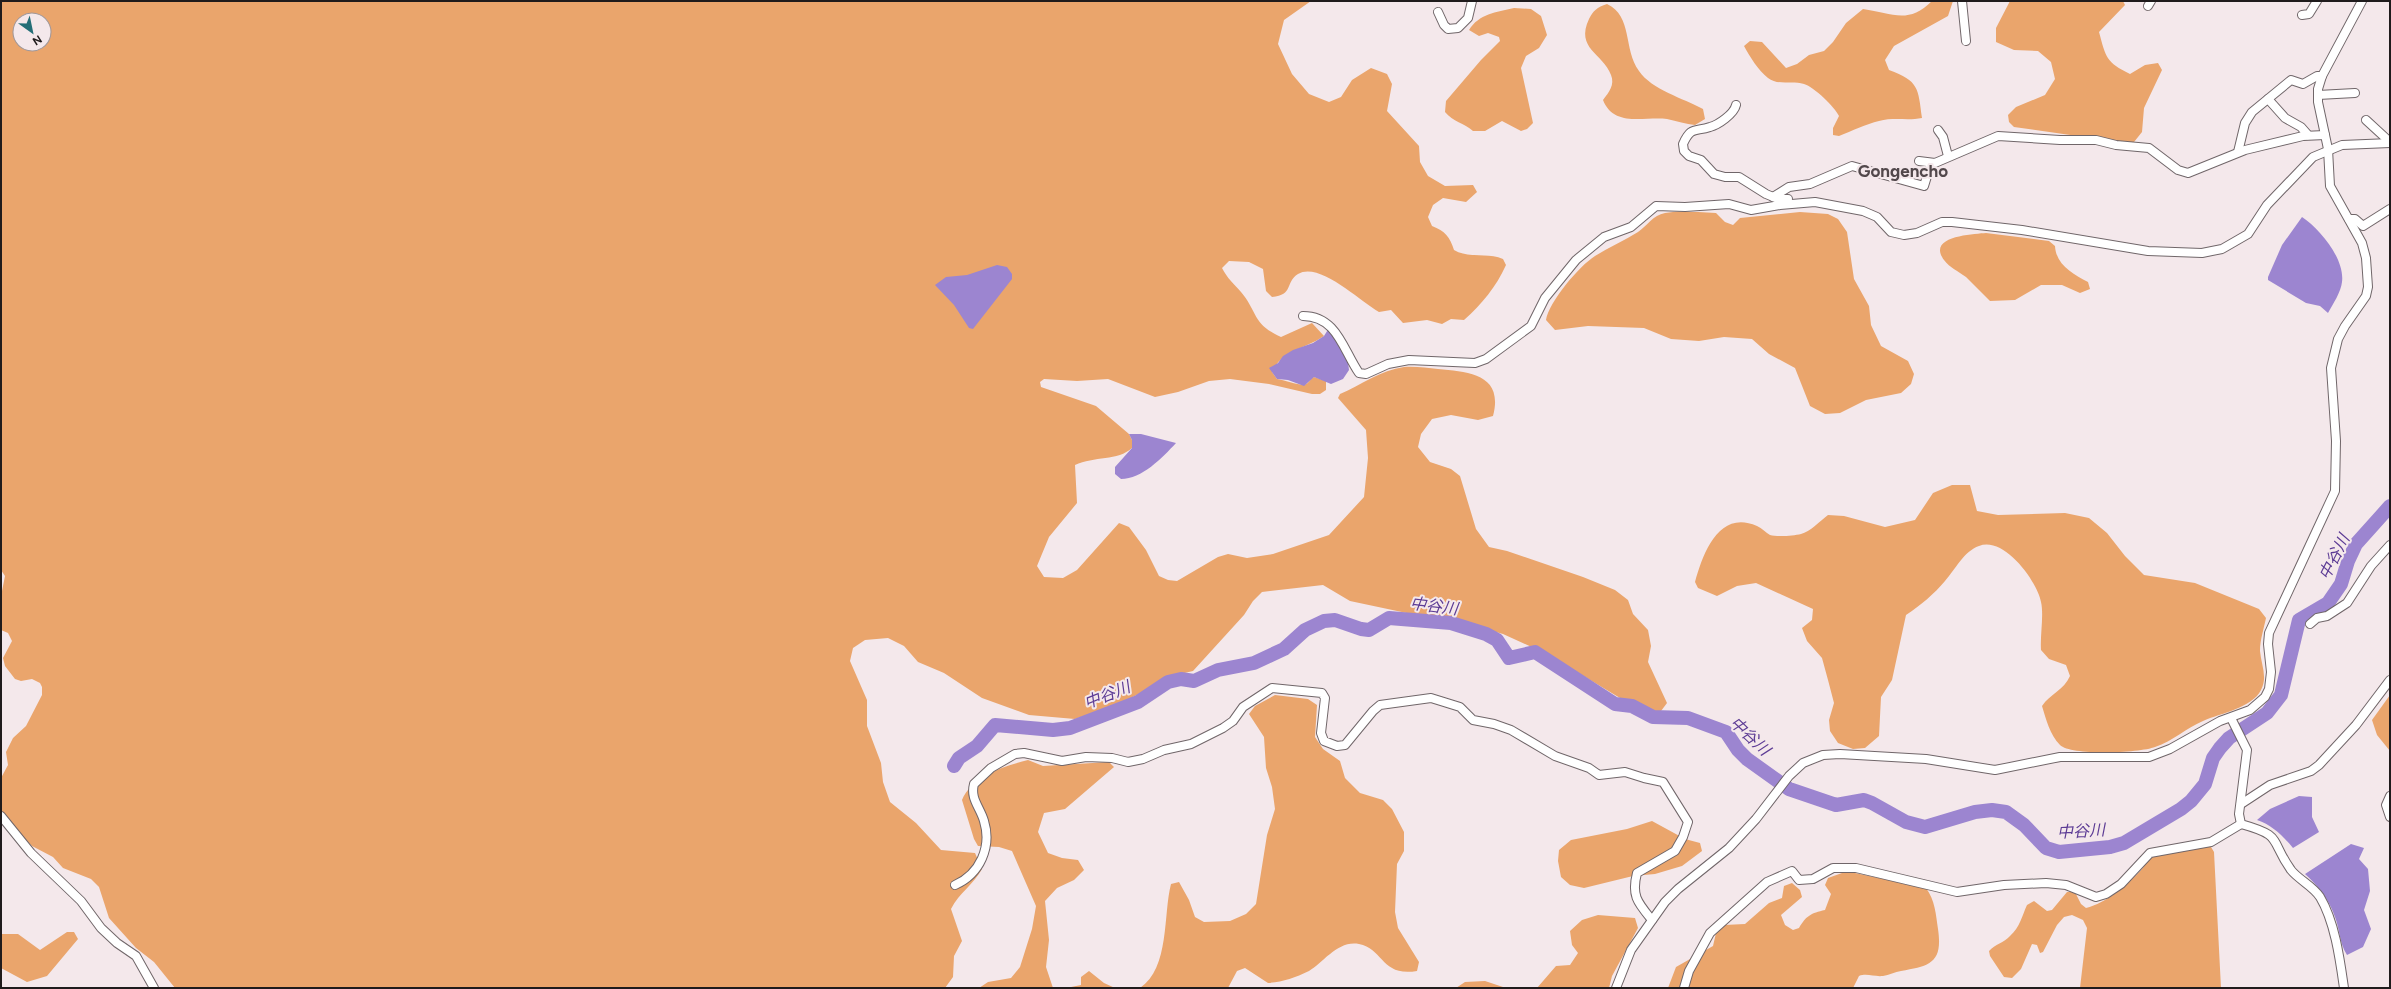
<svg xmlns="http://www.w3.org/2000/svg" width="2391" height="989" viewBox="0 0 2391 989" font-family="Figtree,'Noto Sans JP',sans-serif">
  <rect width="100%" height="100%" fill="#f4e8eb"/>
  <!-- forest -->
  <g fill="#eaa56c" fill-rule="evenodd">
    <path d="M1 1H1311L1284 20 1278 44 1292 74 1309 94 1329 102 1341 97 1352 80 1371 68 1387 74 1392 84 1387 111 1419 146 1420 162 1428 176 1445 186 1473 185 1477 192 1466 202 1443 198 1433 205 1428 217 1432 226C1445 231 1450 237 1454 250 1469 259 1487 252 1503 259L1506 265C1496 287 1482 304 1464 320L1451 319 1442 324 1427 320 1403 323 1391 310 1379 312C1360 301 1319 261 1298 274 1285 282 1294 295 1272 297L1266 291 1263 269 1249 262 1229 261 1222 268C1227 278 1234 284 1241 292 1258 312 1252 324 1281 337L1312 323 1324 336C1305 349 1282 350 1272 372L1277 379C1285 380 1303 387 1306 384 1309 383 1310 379 1314 377L1326 381V390L1320 394H1312L1269 384 1230 379 1209 381 1178 392 1155 397 1108 379 1077 381 1044 379 1040 382 1041 387 1096 406 1129 434 1132 440V448C1118 461 1094 456 1075 465L1077 503 1049 537 1037 566 1044 577 1063 578 1077 570 1119 523 1129 527 1146 550 1159 576 1168 580 1177 581 1218 557 1228 554 1247 558 1273 554 1329 535 1364 497 1368 458 1366 430 1338 398 1340 394C1361 385 1381 370 1404 367 1415 366 1427 368 1438 369 1469 372 1504 374 1493 416L1478 420 1451 415 1432 419 1421 434 1418 447 1430 462 1451 469 1460 476 1476 529 1489 547 1507 551 1583 577 1615 590 1628 600 1633 614 1648 630 1651 646 1648 662 1667 703 1661 711 1652 712 1635 702 1620 698 1547 654 1503 634 1446 618 1416 615 1350 601 1323 585 1262 592 1253 601 1244 615 1193 671 1176 675 1117 705 1075 719 1029 715 982 698 944 673 918 662 904 646 888 638 865 640 853 648 850 661 867 700V726L881 763 883 782 890 802 916 823 941 850 975 853 982 869C974 884 959 893 951 909L962 941 954 956 953 977 945 988H175L154 962 136 948 109 918 99 887 91 879 63 868 53 857 32 846 11 825 1 810V778L8 765 6 752 13 738 26 726 42 695V687L40 683 32 679 21 681 15 679 5 666 3 658 12 641 8 633 1 630V596L5 576 1 570ZM20 20H44V44H20Z"/>
    <path d="M1932 1H1953L1948 16 1894 46 1885 60 1889 70C1919 81 1918 88 1922 118 1908 121 1894 117 1879 121 1866 124 1852 131 1839 136L1833 135V128L1839 116C1835 107 1814 87 1804 84 1792 80 1778 86 1768 78 1758 70 1750 57 1744 46L1750 41 1762 42 1786 68 1797 64 1809 55 1824 51 1833 42 1846 23 1863 9C1892 13 1908 25 1932 1Z"/>
    <path d="M2010 1H2123L2125 5 2099 32C2106 58 2106 62 2130 74L2145 65 2158 63 2162 70 2144 108 2142 132 2134 142 2121 145 2098 139 2014 127 2009 122 2008 115 2016 107 2045 95 2055 79 2051 62 2038 51 2014 50 1996 42V28Z"/>
    <path d="M1607 4C1633 16 1623 49 1639 71 1652 90 1683 98 1703 109L1705 119 1695 125C1686 124 1677 121 1667 119 1645 116 1614 128 1603 100 1609 92 1615 85 1611 75 1603 53 1575 49 1589 19 1593 11 1597 7 1607 4Z"/>
    <path d="M1514 8 1531 9 1541 16 1547 35 1539 48 1526 56 1521 68 1533 123 1527 129 1521 131 1502 121 1485 131H1473C1464 123 1453 122 1445 112L1446 101 1481 60 1500 41 1499 37 1488 33 1479 36 1469 30C1479 14 1496 12 1514 8Z"/>
    <path d="M1698 212 1716 213 1725 222 1733 225 1740 218 1800 212 1828 214 1838 219 1847 232 1854 279 1869 306 1871 325 1881 346 1908 361 1914 374 1911 384 1901 393 1866 400 1840 413 1825 414 1810 406 1795 368 1769 354 1752 339 1724 337 1699 341 1671 339 1644 328 1588 326 1555 330 1546 320C1549 302 1579 266 1595 256 1609 247 1624 241 1638 232 1647 226 1653 215 1665 213 1675 211 1688 212 1698 212Z"/>
    <path d="M1986 233 2049 241 2055 246C2056 265 2073 274 2088 282L2090 289 2080 293 2062 285H2041L2015 300 1990 301C1982 293 1974 285 1966 277 1958 271 1950 268 1944 260 1926 236 1974 234 1986 233Z"/>
    <path d="M1952 485H1970L1977 511 1998 515 2065 513 2089 518 2107 533 2125 556 2144 575 2195 583 2259 609 2266 618C2264 628 2260 640 2260 651 2261 664 2268 677 2261 690 2252 708 2221 713 2203 721 2186 728 2173 741 2155 747 2140 753 2071 756 2060 745 2050 735 2046 719 2042 706 2050 694 2064 690 2070 676L2066 665 2049 659 2041 650C2040 635 2044 615 2041 602 2037 581 2004 536 1979 546 1964 551 1955 570 1945 581 1934 594 1921 605 1906 615L1892 680 1881 697 1879 736 1865 748 1853 749 1838 743 1830 731 1829 720 1834 703 1828 680 1822 658 1807 641 1802 628 1812 620 1813 609 1756 583 1737 586 1717 596 1698 588 1695 582C1703 553 1719 509 1757 526 1762 528 1766 533 1770 535 1777 537 1793 536 1801 534 1810 532 1820 521 1828 515L1844 516 1885 527 1915 520 1933 493Z"/>
    <path d="M1275 695 1308 699 1317 705 1315 737 1323 749 1340 761 1345 778 1360 793 1383 800 1392 809 1404 832V851L1397 864 1395 912 1398 928 1419 962 1417 971C1381 977 1384 949 1359 944 1338 940 1324 962 1309 971 1295 978 1282 982 1268 983L1245 968 1237 971 1228 988H1140C1170 968 1163 914 1171 884L1179 882 1189 900 1195 917 1204 922 1230 921 1246 914 1256 904 1267 835 1275 809 1272 787 1266 768 1264 737 1249 714 1255 706Z"/>
    <path d="M2390 695V751L2377 735 2372 720Z"/>
    <path d="M1028 760 1043 766 1109 762 1114 767 1065 809 1044 813 1038 832 1048 853 1062 858 1078 860 1084 870 1074 880 1057 888 1045 901 1049 940 1046 967 1053 988H979L988 982 1011 978 1020 967 1032 929 1036 906 1012 851 999 847 978 846 974 839 962 800C972 776 1004 766 1028 760Z"/>
    <path d="M1652 821 1685 839 1700 843 1702 851 1682 866 1655 874 1633 876 1584 888 1570 885 1561 877 1558 861 1559 850 1571 840 1627 829Z"/>
    <path d="M2205 847H2211L2214 852 2221 988H2080L2087 928 2083 920 2072 915 2064 917 2057 925 2043 952 2040 953 2037 945 2032 944 2021 969 2012 978 2004 977 1990 956 1989 951C1995 944 2004 943 2010 936 2020 927 2022 916 2027 905L2034 901 2047 911 2052 910 2067 892H2075L2081 904 2086 908C2106 903 2128 885 2142 869 2145 866 2147 860 2151 857 2165 848 2189 849 2205 847Z"/>
    <path d="M1842 873H1855L1926 888C1935 900 1936 915 1938 929 1943 963 1930 966 1901 971 1895 972 1889 975 1883 976 1874 977 1867 973 1859 976L1853 988H1668L1676 967 1713 946 1716 933 1724 925 1745 924 1769 903 1782 898 1784 886 1792 883 1800 890 1802 897 1781 915 1785 925 1793 930 1799 928C1806 916 1811 913 1825 910L1831 894 1825 885 1828 878Z"/>
    <path d="M1598 915 1635 918 1638 928 1612 976 1609 988H1537L1556 966 1570 965 1578 953 1572 945 1570 931 1582 920Z"/>
    <path d="M67 932H74L78 939 47 976 27 982 1 968V934H18L40 950Z"/>
    <path d="M1089 971 1104 983 1115 988H1066L1081 985V977Z"/>
    <path d="M1485 981 1506 988H1456L1465 982Z"/>
  </g>
  <!-- water -->
  <g fill="#9c85d0">
    <path d="M2302 217C2320 229 2345 259 2342 282 2341 292 2333 304 2328 313L2320 306 2306 303 2268 280V277L2282 245Z"/>
    <path d="M997 265 1007 267 1012 274V279L973 329 969 328 954 305 935 285 946 277 967 275Z"/>
    <path d="M1329 328 1348 362 1349 370 1343 379 1331 384 1314 377 1304 386 1288 380 1277 379 1269 368 1278 363 1283 356 1293 350 1313 343 1324 336Z"/>
    <path d="M1129 434H1141L1176 443C1162 458 1142 479 1121 479L1115 474V467L1132 448V440Z"/>
    <path d="M2299 796 2312 797V817L2319 832 2293 848C2282 835 2272 825 2257 820L2270 809Z"/>
    <path d="M2351 844 2364 848 2359 859 2368 869 2370 891 2364 910 2371 929 2363 947 2347 955C2339 942 2340 930 2335 917 2329 899 2318 886 2305 874Z"/>
  </g>
  <g fill="none" stroke-linecap="round" stroke-linejoin="round">
    <!-- river -->
    <path stroke="#9c85d0" stroke-width="14" d="M954 766 959 758 977 746 995 725 1053 730 1070 728 1138 702 1168 682 1181 679 1194 681 1218 670 1254 663 1284 649 1305 630 1324 621 1335 620 1361 629 1369 630 1389 618 1451 623 1486 634 1497 640 1509 658 1535 652 1615 704 1632 706 1653 717 1688 718 1726 732 1738 750 1747 759 1789 789 1836 805 1864 800 1872 803 1906 822 1925 827 1975 812 1992 810 2006 812 2024 825 2046 848 2059 852 2110 847 2124 843 2181 809 2191 801 2205 784 2213 758 2220 748 2229 738 2267 713 2281 695 2299 620 2328 603 2341 584 2348 561 2356 544 2390 506"/>
    <!-- minor casing -->
    <g stroke="#706669" stroke-width="10">
      <g id="minor">
        <path d="M1962 1 1966 41"/>
        <path d="M2148 6 2151 1"/>
        <path d="M1438 12 1444 25 1448 29 1458 28 1468 18 1472 1"/>
        <path d="M2302 15 2309 14 2317 1"/>
        <path d="M2318 95 2355 93"/>
        <path d="M2268 99 2285 118 2301 127 2308 135"/>
        <path d="M1736 105C1734 114 1718 125 1710 127 1695 132 1691 126 1683 144L1684 151 1689 156 1701 160 1714 174 1725 177H1739L1766 194 1778 199H1788"/>
        <path d="M2366 120 2390 142"/>
        <path d="M1938 130 1943 137 1948 156"/>
        <path d="M2238 152 2245 123 2252 112 2291 80 2303 84 2317 76H2322"/>
        <path d="M1919 161 1935 163 1998 136 2060 140H2096L2116 145 2149 148 2178 170 2188 173 2245 150 2303 136 2325 135"/>
        <path d="M1773 197 1789 187 1810 184 1852 166 1924 186 1931 163"/>
        <path d="M2349 219H2355L2363 226 2390 209"/>
        <path d="M1303 316C1337 316 1343 350 1359 373L1366 374 1388 364 1409 360 1475 363 1486 359 1531 326 1545 298 1576 260 1604 237 1631 227 1656 206 1685 207 1729 204 1751 210 1780 205 1815 202 1863 211 1877 217 1891 232 1904 235 1917 233 1942 222H1952L2022 230 2148 251 2202 253 2222 249 2248 234 2267 205 2313 157 2342 145 2390 143"/>
        <path d="M2310 624 2317 618 2327 616 2347 603 2371 566 2390 545"/>
        <path d="M2231 718 2247 750 2239 814 2241 824C2284 836 2269 839 2291 870 2299 880 2313 886 2320 897 2335 922 2340 960 2344 988"/>
        <path d="M2390 796 2386 805 2390 817"/>
        <path d="M2241 804 2270 785 2311 771 2319 765 2356 725 2390 680"/>
        <path d="M1 816 31 853 81 901 101 928 117 943 136 956 154 988"/>
        <path d="M955 885C980 874 992 847 984 821 980 807 970 799 974 784L991 768 1015 754 1024 753 1062 761 1086 757 1112 758 1128 762 1143 759 1164 750 1191 744 1223 728 1233 721 1243 707 1272 688 1322 693 1325 698 1321 733 1324 741 1337 746 1345 745 1373 711 1380 705 1431 698 1460 707 1473 720 1494 724 1511 730 1555 756 1589 768 1599 775 1625 772 1644 778 1663 782 1688 822 1683 837 1675 851 1637 873C1631 896 1638 903 1652 920"/>
        <path d="M1616 988 1631 950 1665 902 1678 889 1729 848 1756 819 1789 776 1803 763 1823 755 1840 754 1926 759 1995 770 2060 757H2149L2170 749 2220 721 2250 710 2265 697 2269 689 2271 672 2268 644 2269 633 2335 491 2336 441 2331 368 2338 339 2345 326 2366 296 2368 287 2366 258 2362 243 2330 186 2328 149 2318 102V89L2322 76 2362 1"/>
        <path d="M1684 988 1689 971 1710 933 1767 882 1792 871 1799 880 1813 879 1833 868H1856L1957 892 2004 885 2046 883 2066 885 2096 897 2106 894 2121 884 2150 853 2211 842 2241 824"/>
      </g>
    </g>
    <!-- minor -->
    <use href="#minor" stroke="#fff" stroke-width="8"/>
  </g>
  <g text-anchor="middle" dominant-baseline="central" stroke-width="4" stroke-linejoin="round" paint-order="stroke">
    <!-- water labels -->
    <g font-size="16" font-style="italic" fill="#5d3c95" stroke="#f4e8eb">
      <text transform="translate(2334 557) rotate(-63)">中谷川</text>
      <text transform="translate(1434 606) rotate(7)">中谷川</text>
      <text transform="translate(1107 695) rotate(-22)">中谷川</text>
      <text transform="translate(1750 736) rotate(43)">中谷川</text>
      <text transform="translate(2081 831) rotate(-3)">中谷川</text>
    </g>
    <!-- quarter labels -->
    <g font-size="17" font-weight="bold" fill="#52484b" stroke="#f4e8eb">
      <text x="1903" y="171">Gongencho</text>
    </g>
  </g>
  <!-- border -->
  <rect width="2391" height="989" fill="none" stroke="#1f1b1c" stroke-width="4"/>
  <!-- north arrow -->
  <g transform="translate(32 32) rotate(147)"><circle r="19" fill="#f4e8eb" stroke="#9f9698"/>
  <path d="M0-3L7 15L0 10L-7 15Z" fill="#246e77"/>
  <text y="-6" font-size="11" font-weight="bold" text-anchor="middle" fill="#1f1b1c">N</text>
  </g>
</svg>
